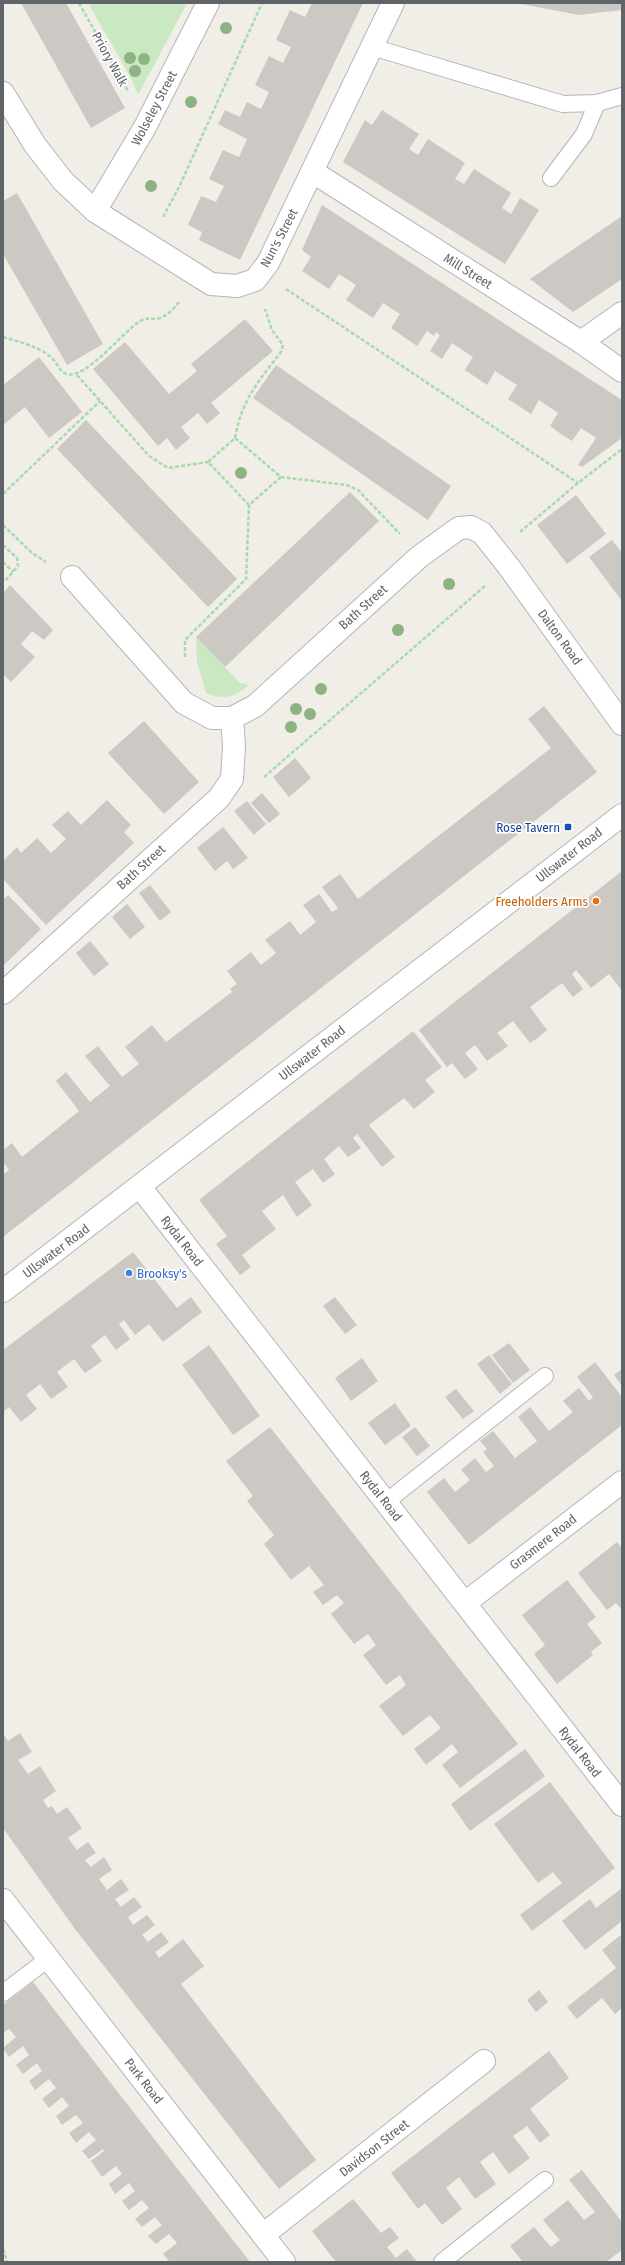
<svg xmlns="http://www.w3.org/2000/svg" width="625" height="2265" viewBox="0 0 625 2265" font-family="'Fira Sans Condensed',sans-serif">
  <rect width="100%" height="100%" fill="#f1ede7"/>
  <!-- green -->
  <g fill="#cae9c3">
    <path d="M88 3H187L138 95 132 80Z"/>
    <path d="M196 637 240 683 249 685C235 698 223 700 206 693L197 662Z"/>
  </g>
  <!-- building -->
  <g fill="#ccc8c3">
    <path d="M21 3H66L125 108 91 128Z"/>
    <path d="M312 3H363L240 260 199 240 202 232 188 225 201 196 216 202 224 186 209 179 223 150 239 157 247 139 218 124 225 110 240 117 247 102 261 109 269 92 255 85 269 56 283 63 291 47 276 40 290 10 305 17Z"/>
    <path d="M516 3H622V10L579 15Z"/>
    <path d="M382 110 419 134 409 149 418 155 428 139 465 163 455 179 464 184 474 169 511 193 502 208 511 214 520 198 539 210 505 264 343 162 365 120 372 125Z"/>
    <path d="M17 193 103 344 67 365 3 254V201Z"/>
    <path d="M322 205 622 400V438L582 467 578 465 596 438 581 428 572 441 561 434 550 426 558 413 539 400 531 414 508 399 517 385 495 371 487 385 465 370 473 357 452 343 442 359 430 351 440 335 436 332 434 336 427 331 417 346 391 328 400 314 383 303 373 318 346 300 356 285 339 274 329 289 302 271 311 257 302 250Z"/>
    <path d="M622 216V279L573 312 530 279Z"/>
    <path d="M245 319 273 351 211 403 220 413 207 424 198 413 181 427 190 438 176 450 167 438 158 446 93 369 125 342 169 394 197 371 191 364Z"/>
    <path d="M39 357 82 412 49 438 25 407 3 425V385Z"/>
    <path d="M276 365 451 486 428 520 253 398Z"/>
    <path d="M86 420 237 579 208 607 57 449Z"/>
    <path d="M350 492 379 521 225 667 196 637Z"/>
    <path d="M576 495 606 534 567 564 537 525Z"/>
    <path d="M612 540 622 553V601L589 557Z"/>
    <path d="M10 585 53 630 44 640 32 631 21 644 35 657 11 682 3 674V593Z"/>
    <path d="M544 706 597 772 3 1237V1175L9 1170 3 1162V1150L12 1143 22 1157 79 1111 56 1081 66 1072 90 1102 110 1086 85 1056 98 1046 122 1077 139 1064 125 1047 152 1025 166 1042 232 992 230 989 237 984 227 971 251 952 261 965 276 953 265 940 290 921 300 935 316 922 303 905 319 894 332 912 338 908 322 887 340 874 358 899 551 748 528 719Z"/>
    <path d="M144 721 199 782 164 814 108 753Z"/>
    <path d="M295 758 311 778 289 797 273 777Z"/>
    <path d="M262 793 280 814 269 823 251 803Z"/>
    <path d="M107 800 131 825 124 832 134 843 46 925 3 879V861L17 847 21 853 37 838 51 853 66 839 52 825 68 811 81 825Z"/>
    <path d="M247 801 266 824 254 835 234 811Z"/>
    <path d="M223 827 248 858 233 869 227 861 215 871 197 848Z"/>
    <path d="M622 871V991L609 974 591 988 576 970 572 974 583 989 573 997 562 983 530 1007 547 1030 539 1037 530 1043 513 1021 497 1033 508 1046 487 1061 475 1045 465 1053 478 1069 465 1079 452 1063 447 1067 419 1030Z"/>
    <path d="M150 885 171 912 160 921 139 893Z"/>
    <path d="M8 895 41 929 4 965 3 900Z"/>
    <path d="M127 904 145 927 130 939 112 917Z"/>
    <path d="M90 941 109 964 94 976 76 953Z"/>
    <path d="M413 1031 442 1067 425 1080 435 1092 414 1109 404 1098 369 1125 395 1157 382 1167 357 1134 353 1138 361 1148 348 1157 339 1146 324 1159 335 1174 323 1183 313 1169 295 1182 312 1205 297 1217 283 1195 262 1211 276 1229 242 1255 251 1267 240 1275 216 1244 227 1236 199 1200Z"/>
    <path d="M133 1252 177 1308 191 1297 202 1312 163 1342 149 1324 135 1335 124 1320 119 1324 130 1339 116 1350 105 1335 91 1346 102 1361 85 1373 74 1359 57 1372 68 1387 51 1399 40 1384 26 1395 37 1409 21 1422 9 1407 3 1412V1350Z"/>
    <path d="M335 1297 357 1325 345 1334 323 1306Z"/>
    <path d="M509 1343 530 1370 513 1383 492 1355Z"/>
    <path d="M209 1345 260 1416 233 1435 182 1365Z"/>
    <path d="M489 1355 512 1384 500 1394 477 1364Z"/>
    <path d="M362 1358 378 1381 351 1401 335 1378Z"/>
    <path d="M595 1362 622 1397V1425L469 1545 427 1492 444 1478 455 1492 470 1480 461 1470 475 1458 486 1472 494 1466 483 1452 487 1449 480 1441 493 1431 515 1458 537 1441 518 1417 530 1407 549 1431 573 1412 563 1401 579 1388 589 1401 593 1397 577 1377Z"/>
    <path d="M622 1369V1386L614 1375Z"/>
    <path d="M456 1389 474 1411 463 1419 445 1397Z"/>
    <path d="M395 1403 411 1426 385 1445 368 1423Z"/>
    <path d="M270 1427 518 1744 460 1788 442 1765 458 1752 452 1744 426 1765 414 1749 441 1728 430 1715 403 1736 379 1706 406 1685 400 1675 386 1685 363 1655 376 1645 368 1634 354 1644 331 1614 344 1603 337 1595 323 1605 313 1592 324 1585 309 1566 291 1580 264 1544 274 1535 247 1501 253 1496 226 1461Z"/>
    <path d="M415 1427 430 1446 417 1456 402 1437Z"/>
    <path d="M617 1542 622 1548V1610L616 1603 607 1610 578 1573Z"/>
    <path d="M567 1580 596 1617 587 1624 602 1643 591 1652 593 1655 557 1684 534 1654 545 1645 522 1615Z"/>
    <path d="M3 1733 8 1741 20 1733 32 1752 18 1760 28 1774 40 1766 56 1791 43 1800 48 1808 52 1806 57 1814 67 1807 82 1828 68 1838 77 1850 88 1842 96 1853 85 1860 91 1867 104 1857 112 1870 99 1879 107 1890 121 1879 129 1890 115 1899 121 1907 134 1897 142 1907 128 1917 133 1925 147 1915 155 1925 142 1935 148 1942 161 1932 169 1942 155 1952 159 1958 183 1939 204 1966 181 1984 316 2160 279 2189 75 1929 3 1828Z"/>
    <path d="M525 1749 545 1776 470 1831 451 1804Z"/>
    <path d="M550 1782 615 1868 532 1931 520 1915 562 1883 553 1872 538 1883 494 1824Z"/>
    <path d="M622 1888V1921L585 1950 562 1921 590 1899 596 1908Z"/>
    <path d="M622 1934V2008L615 2014 602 1998 577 2019 567 2007 616 1968 602 1950Z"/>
    <path d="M33 1982 113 2086 250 2262H170L163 2254 177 2243 169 2234 156 2244 148 2236 162 2225 155 2217 142 2227 135 2219 149 2208 142 2200 129 2210 122 2201 135 2191 129 2183 115 2194 109 2184 122 2174 116 2166 102 2177 91 2161 104 2151 103 2149 89 2159 82 2151 96 2140 89 2132 76 2143 69 2133 83 2123 76 2115 62 2125 56 2116 69 2106 62 2097 49 2108 42 2099 56 2088 49 2079 35 2090 29 2081 42 2071 37 2063 23 2074 16 2065 29 2055 23 2046 9 2057 3 2048 16 2037 9 2029 3 2033V2005Z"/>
    <path d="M539 1990 548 2002 536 2012 527 2000Z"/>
    <path d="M549 2051 569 2078 530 2109 550 2135 540 2143 527 2126 513 2136 530 2158 509 2174 493 2152 480 2162 496 2184 475 2199 459 2177 446 2188 462 2209 442 2225 425 2203 418 2209 391 2173Z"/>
    <path d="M582 2170 622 2222V2250L606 2262H523L510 2246 534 2227 551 2247 560 2240 543 2220 568 2200 584 2220 595 2212 569 2180Z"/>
    <path d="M353 2199 381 2233 390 2227 399 2238 387 2247 396 2258 407 2249 417 2262H336L312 2231Z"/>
  </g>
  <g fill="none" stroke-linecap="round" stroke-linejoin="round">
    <!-- lane casing -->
    <g stroke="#b2b6ba" stroke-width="18">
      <g id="lane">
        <path d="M372 47 563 104 597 103 622 96"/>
        <path d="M551 178 584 134 597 103"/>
        <path d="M386 1502 545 1376"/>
        <path d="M3 1993 48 1959"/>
        <path d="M442 2262 545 2180"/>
      </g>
    </g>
    <!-- street casing -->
    <g stroke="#b2b6ba" stroke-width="24">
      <g id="street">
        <path d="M3 93 35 145 63 181 95 211 211 284 237 286 255 280 268 263 393 3"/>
        <path d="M313 172 581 342 622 371"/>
        <path d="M95 211 145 127 208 3"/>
        <path d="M581 342 622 313"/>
        <path d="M72 577 184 703 212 718H232L255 706 419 557 459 528 471 527 482 533 509 567 622 724"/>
        <path d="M3 993 219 798 232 779 234 746 232 718"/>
        <path d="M140 1187 622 1805"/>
        <path d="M3 1291 622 815"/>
        <path d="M465 1603 622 1482"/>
        <path d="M3 1900 284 2262"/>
        <path d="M263 2235 484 2061"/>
      </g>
    </g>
    <!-- path -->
    <g stroke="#a6dcab" stroke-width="2.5" stroke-dasharray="4 2" stroke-linecap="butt">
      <path d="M79 3 128 91"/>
      <path d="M163 217 180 185 262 3"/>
      <path d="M286 289 578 483"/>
      <path d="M3 337C20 342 37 346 51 357 57 362 59 372 67 374 85 380 124 331 139 322 146 317 150 319 157 319 167 317 174 308 180 301"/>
      <path d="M77 375 149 456 168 468 208 462"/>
      <path d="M235 438C242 399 258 382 281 352L283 345 272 330 265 309"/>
      <path d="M281 477 249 505 208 462 235 438 281 477 347 485 358 490 400 534"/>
      <path d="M3 494 100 401"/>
      <path d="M3 525 32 553 46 562"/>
      <path d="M520 532 578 483 622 449"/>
      <path d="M3 545 17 558 18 566 5 581 3 580"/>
      <path d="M3 562 13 572"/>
      <path d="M185 657V640L246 579 249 505"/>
      <path d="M264 777 485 586"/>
      <path d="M3 2249 7 2262"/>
    </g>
    <!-- lane -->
    <use href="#lane" stroke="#fff" stroke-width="16"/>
    <!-- street -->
    <use href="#street" stroke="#fff" stroke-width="22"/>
  </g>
  <!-- trees -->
  <g fill="#8db383">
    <circle cx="226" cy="28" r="6"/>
    <circle cx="130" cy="58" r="6"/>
    <circle cx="144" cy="59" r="6"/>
    <circle cx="135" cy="71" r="6"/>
    <circle cx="191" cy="102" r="6"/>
    <circle cx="151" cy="186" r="6"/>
    <circle cx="241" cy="473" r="6"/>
    <circle cx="449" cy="584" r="6"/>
    <circle cx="398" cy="630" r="6"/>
    <circle cx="321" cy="689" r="6"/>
    <circle cx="296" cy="709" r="6"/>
    <circle cx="310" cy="714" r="6"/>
    <circle cx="291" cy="727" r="6"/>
  </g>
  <!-- markers -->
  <rect fill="#1a4fb4" stroke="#fff" stroke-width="1.5" x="564" y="823" width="8" height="8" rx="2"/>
  <circle fill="#e8710a" stroke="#fff" stroke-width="1.5" cx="596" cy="901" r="4"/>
  <circle fill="#3f7fe0" stroke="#fff" stroke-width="1.5" cx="129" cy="1273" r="4"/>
  <g text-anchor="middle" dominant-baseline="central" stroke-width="3.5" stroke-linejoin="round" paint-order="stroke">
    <!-- street labels -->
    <g font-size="13" fill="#5e6468" stroke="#fff">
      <text transform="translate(110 59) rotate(61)">Priory Walk</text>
      <text transform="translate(154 108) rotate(-62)">Wolseley Street</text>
      <text transform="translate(279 238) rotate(-62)">Nun's Street</text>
      <text transform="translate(468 271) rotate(32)">Mill Street</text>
      <text transform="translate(363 607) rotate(-42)">Bath Street</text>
      <text transform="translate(560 637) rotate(54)">Dalton Road</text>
      <text transform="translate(569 855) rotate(-38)">Ullswater Road</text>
      <text transform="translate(141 867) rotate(-42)">Bath Street</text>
      <text transform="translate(312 1053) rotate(-38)">Ullswater Road</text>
      <text transform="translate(182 1241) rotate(52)">Rydal Road</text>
      <text transform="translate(56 1251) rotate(-37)">Ullswater Road</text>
      <text transform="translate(381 1496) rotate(52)">Rydal Road</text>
      <text transform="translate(543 1542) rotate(-38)">Grasmere Road</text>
      <text transform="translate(580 1752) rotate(52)">Rydal Road</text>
      <text transform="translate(144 2081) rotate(52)">Park Road</text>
      <text transform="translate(374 2148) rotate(-38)">Davidson Street</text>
    </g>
    <!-- transit labels -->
    <g font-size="13" fill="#164399" stroke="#fff" text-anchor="end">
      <text x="560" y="827">Rose Tavern</text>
    </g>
    <!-- food labels -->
    <g font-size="13" fill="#c56008" stroke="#fff" text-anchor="end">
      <text x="588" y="901">Freeholders Arms</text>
    </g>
    <!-- shop labels -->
    <g font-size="13" fill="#366cbe" stroke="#fff" text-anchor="start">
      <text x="137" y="1273">Brooksy's</text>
    </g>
  </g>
  <!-- border -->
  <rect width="625" height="2265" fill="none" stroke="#5e6468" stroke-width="8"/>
</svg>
